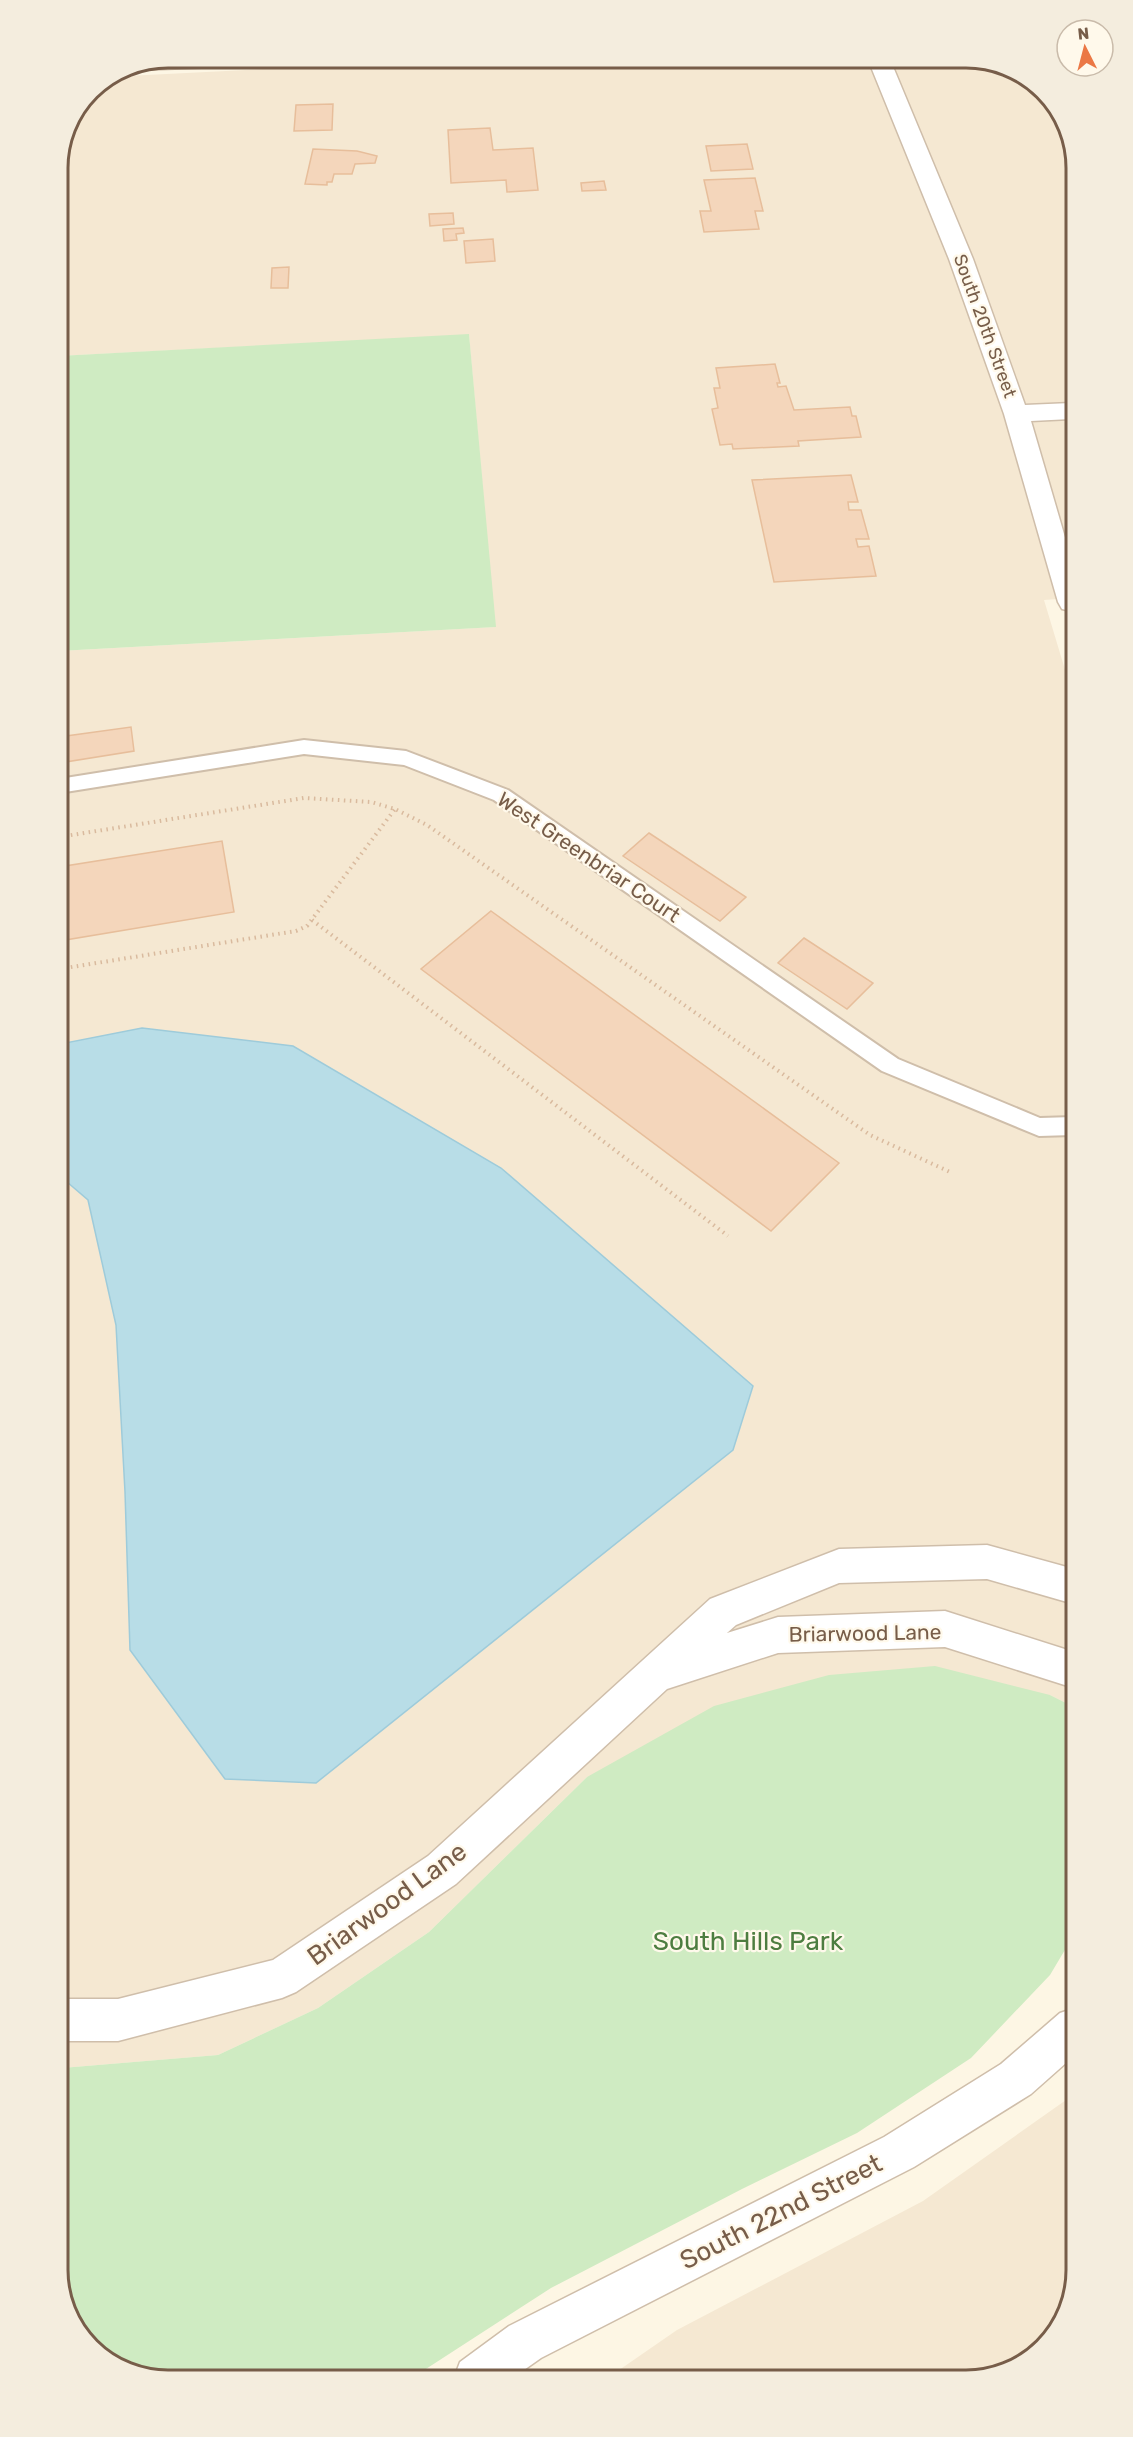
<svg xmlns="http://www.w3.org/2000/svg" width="1133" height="2437" viewBox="0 0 1133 2437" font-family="Rubik,sans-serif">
  <rect width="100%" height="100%" fill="#fdf6e4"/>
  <!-- residential -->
  <g fill="#f5e8d2">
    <path d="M444 57H973L1033 80 1070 132 1071 598 1044 600 1072 693 1074 1707 1050 1695 587 1777 429 1932 318 2008 218 2055 62 2068 59 651 495 627 469 335 58 356 57 160 90 89 107 77 444 60Z"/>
    <path d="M1076 2093V2270L1053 2337 1001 2374 609 2377 677 2330 923 2201Z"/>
  </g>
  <!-- green -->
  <g fill="#cfebc2">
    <path d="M469 334 496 627 59 651 58 356Z"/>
    <path d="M935 1666 1050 1695 1074 1707 1075 1933 1050 1975 971 2058 857 2133 742 2189 551 2288 412 2378 160 2380 100 2357 63 2305 62 2068 218 2055 318 2008 429 1932 587 1777 714 1706 829 1675Z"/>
  </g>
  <!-- water -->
  <path fill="#b8dde7" stroke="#9ecbda" stroke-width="1.5" d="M142 1028 293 1046 501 1168 753 1386 733 1450 316 1783 225 1779 130 1650 125 1492 116 1325 88 1200 60 1176V1044Z"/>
  <!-- building -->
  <g fill="#f4d6bb" stroke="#e7be9b" stroke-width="1.5">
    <path d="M333 104 332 130 294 131 296 105Z"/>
    <path d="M490 128 493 150 533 148 538 190 507 192 506 180 451 183 448 130Z"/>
    <path d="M747 144 753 169 711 171 706 146Z"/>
    <path d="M313 149 357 151 377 156 375 163 355 164 352 174H334L332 182H327V185L305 184Z"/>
    <path d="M755 178 763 211H755L759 229 704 232 700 211H711L704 180Z"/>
    <path d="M604 181 606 190 582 191 581 183Z"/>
    <path d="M453 213 454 224 430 226 429 214Z"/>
    <path d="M463 228 464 233 456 234 457 240 444 241 443 229Z"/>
    <path d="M493 239 495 261 466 263 464 241Z"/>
    <path d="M289 267 288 288H271L272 268Z"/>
    <path d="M775 364 780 383H777L778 387 786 386 794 410 850 407 852 416H856L861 437 798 441 799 446 733 449 732 444 720 445 712 409 718 408 714 388H720L716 368Z"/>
    <path d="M851 475 858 502H848L849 510H861L869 539H856L858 547 869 546 876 576 774 582 752 480Z"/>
    <path d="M131 727 134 751 59 763V737Z"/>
    <path d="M649 833 746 897 720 921 623 856Z"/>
    <path d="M222 841 234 912 59 941V867Z"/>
    <path d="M491 911 839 1163 771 1231 421 969Z"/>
    <path d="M804 938 873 983 847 1009 778 963Z"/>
  </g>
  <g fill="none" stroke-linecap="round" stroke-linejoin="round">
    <!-- service casing -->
    <g stroke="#cfbeaa" stroke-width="4">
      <path id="service" d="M304 740 406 751 508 790 898 1059 1040 1118 1073 1117V1135L1039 1136 882 1071 494 800 404 765 304 754 59 793V779Z"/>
    </g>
    <!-- minor casing -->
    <g stroke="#cfbeaa" stroke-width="3">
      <g id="minor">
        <path d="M167 57H333L329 61 322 63 134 70 125 66Z"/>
        <path d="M867 57H889L973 259 1025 405 1071 403V419L1031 421 1071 558V611L1062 609 1058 602 1004 414 949 259Z"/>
        <path d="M987 1545 1074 1569V1604L987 1579 839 1583 736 1625 727 1633 778 1617 945 1611 1074 1652V1688L945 1647 778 1653 667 1689 456 1884 296 1992 282 1998 118 2041H62V1999H118L273 1960 428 1856 710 1599 839 1549Z"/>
        <path d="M1075 2008V2055L1031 2094 914 2167 541 2358 514 2377 454 2378 460 2362 509 2326 884 2137 1001 2064 1060 2013Z"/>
      </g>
    </g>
    <!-- path -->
    <g stroke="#d9ba9e" stroke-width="4" stroke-dasharray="1.5 4.5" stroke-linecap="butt">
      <path d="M59 837 304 798 371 802 395 809 427 825 870 1135 950 1172"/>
      <path d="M312 920 728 1236"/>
      <path d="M59 969 296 931 307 926 395 809"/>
    </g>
    <!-- service -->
    <use href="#service" fill="#fff" fill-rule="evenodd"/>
    <!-- minor -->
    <use href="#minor" fill="#fff" fill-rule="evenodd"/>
  </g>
  <g text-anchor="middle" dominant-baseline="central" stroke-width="4.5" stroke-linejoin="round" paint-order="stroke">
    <!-- far-street labels -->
    <g font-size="18" fill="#775d49" stroke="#fff9eb">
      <text transform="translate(985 326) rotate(70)">South 20th Street</text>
    </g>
    <!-- street labels -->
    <g font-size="21" fill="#775d49" stroke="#fff9eb">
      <text transform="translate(589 857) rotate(34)">West Greenbriar Court</text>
      <text transform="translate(865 1633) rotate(-1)">Briarwood Lane</text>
    </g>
    <!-- near-street labels -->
    <g font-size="26" fill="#775d49" stroke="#fff9eb">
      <text transform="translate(387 1904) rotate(-36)">Briarwood Lane</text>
      <text transform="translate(781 2212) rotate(-27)">South 22nd Street</text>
    </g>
    <!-- near-park labels -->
    <g font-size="26" fill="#4d7d40" stroke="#fff9eb">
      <text x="748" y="1941">South Hills Park</text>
    </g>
  </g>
  <!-- crop -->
  <path d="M0 0H1133V2437H0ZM168 68H966A100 100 0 0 1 1066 168V2270A100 100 0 0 1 966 2370H168A100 100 0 0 1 68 2270V168A100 100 0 0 1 168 68Z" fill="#f4edde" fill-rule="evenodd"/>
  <path fill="none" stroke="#775d49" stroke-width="3" d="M168 68H966A100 100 0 0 1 1066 168V2270A100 100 0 0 1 966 2370H168A100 100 0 0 1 68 2270V168A100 100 0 0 1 168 68Z"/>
  <!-- north arrow -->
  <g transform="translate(1085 48) rotate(354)"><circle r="28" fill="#fff9eb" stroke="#c9bbaa" stroke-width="1.5"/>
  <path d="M0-4.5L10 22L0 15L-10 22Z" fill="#eb7845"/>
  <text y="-9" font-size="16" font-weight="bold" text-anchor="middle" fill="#775d49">N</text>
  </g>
</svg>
